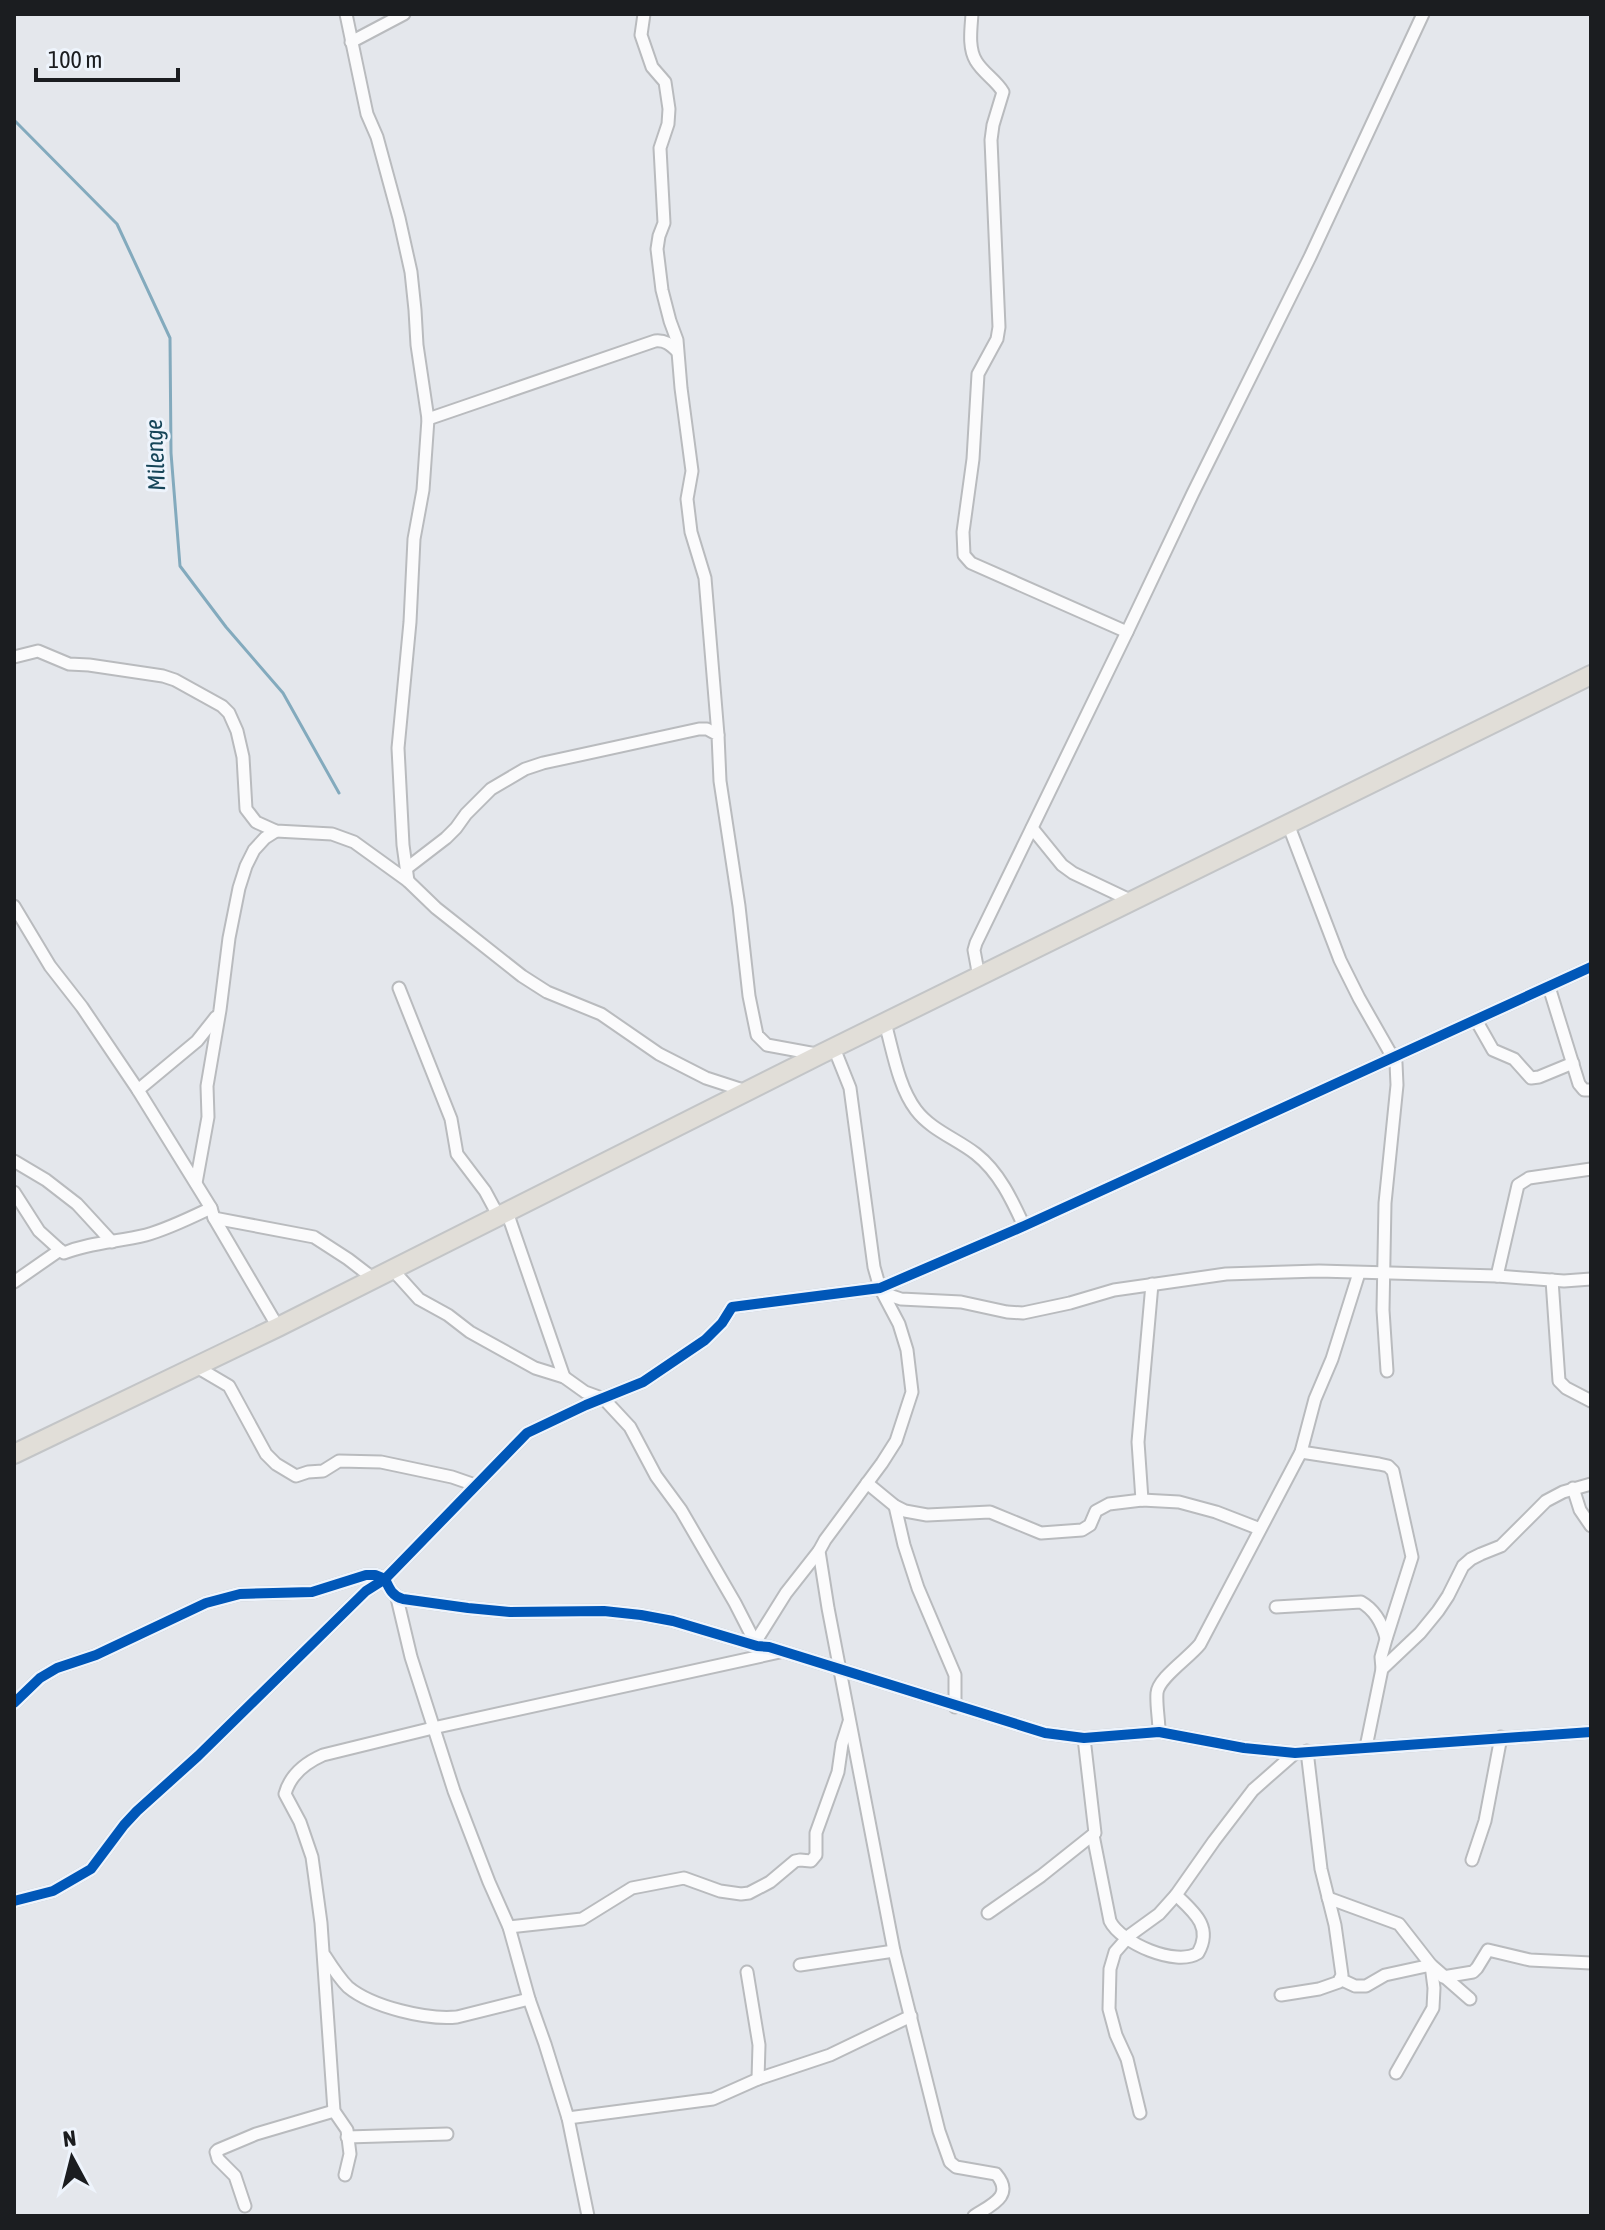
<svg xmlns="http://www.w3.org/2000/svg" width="1605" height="2230" viewBox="0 0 1605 2230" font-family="'Asap Condensed',sans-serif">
  <rect width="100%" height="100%" fill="#e4e7ec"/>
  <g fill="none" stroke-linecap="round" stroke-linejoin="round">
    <!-- stream -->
    <path stroke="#83aabd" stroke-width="3" d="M14 120 117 224 170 338 171 453 180 566 226 627 283 693 339 793"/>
    <!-- minor casing -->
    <g stroke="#b9bbbe" stroke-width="15">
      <g id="minor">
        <path d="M346 14 367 114 377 137 399 218 411 272 415 310 417 345 428 419 423 490 414 539 410 622 398 748 403 845 408 881"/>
        <path d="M644 14 641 35 652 67 665 82 669 109 668 124 660 148 664 223 659 236 657 249 662 290 670 321 677 340 681 388 692 471 687 499 691 532 705 578 718 735"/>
        <path d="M972 14C971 29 968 48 976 61 983 73 996 80 1003 92L993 125 991 140 999 327 997 339 978 374 973 459 963 532 964 555 971 563 1127 632"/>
        <path d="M351 42 404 14"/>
        <path d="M428 419 655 341C665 340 670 344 677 351"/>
        <path d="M14 657 38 651 69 664 89 665 163 676 175 680 222 706 229 713 237 731 243 757 246 809 256 822 276 831 332 834 354 842 408 881 436 908 522 976 547 992 601 1014 659 1054 706 1078 746 1091"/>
        <path d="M1288 824 1340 960 1359 998 1396 1063 1397 1085 1385 1203 1383 1310 1387 1371"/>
        <path d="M1032 828 1062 865 1073 873 1132 901"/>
        <path d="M407 868 446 838 456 828 466 814 491 789 525 769 543 763 699 729H707L718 735 720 781 739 906 749 996 757 1035 767 1045 816 1054"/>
        <path d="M14 906 50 966 82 1007 138 1090 211 1208 214 1218 278 1327"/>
        <path d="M979 977 974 950 976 943 1127 632 1193 493 1310 257 1423 14"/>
        <path d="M1549 987 1579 1084 1584 1090H1591"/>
        <path d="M399 988 451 1119 457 1154 485 1191 499 1217"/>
        <path d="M1476 1020 1493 1050 1514 1059 1531 1078 1539 1077 1573 1063"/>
        <path d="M885 1023C893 1051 898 1086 916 1110 931 1130 957 1139 976 1154 999 1172 1012 1200 1024 1226"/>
        <path d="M834 1048 850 1088 874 1267 880 1288 899 1324 907 1350 912 1392 896 1441 882 1463 825 1540 819 1551 828 1608 894 1951 939 2131 950 2162 956 2167 996 2174C1015 2196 991 2205 974 2216"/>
        <path d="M138 1090 197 1041 216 1017"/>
        <path d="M14 1161 46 1180 77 1204 112 1242"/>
        <path d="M196 1183 208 1117 207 1086 220 1010 229 938 239 888 246 866 254 850 265 838 276 831"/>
        <path d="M14 1192 39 1231 60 1250"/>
        <path d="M507 1212 564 1377"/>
        <path d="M214 1218 314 1237 348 1259 374 1279"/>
        <path d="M392 1269 419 1299 448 1315 470 1332 535 1368 564 1377 585 1392 604 1399 630 1427 656 1476 681 1510 735 1603 757 1646"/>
        <path d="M1497 1276 1518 1185 1529 1178 1591 1169"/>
        <path d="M1552 1280 1559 1381 1566 1388 1591 1401"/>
        <path d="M14 1282 60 1250 64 1253C91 1242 118 1242 146 1235 168 1229 190 1218 211 1208"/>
        <path d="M881 1289 889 1295 901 1299 961 1302 1007 1312 1023 1313 1070 1303 1114 1290 1226 1274 1319 1271 1497 1276 1564 1281 1591 1279"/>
        <path d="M195 1366 229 1386 266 1454 276 1464 296 1476 308 1472 323 1471 339 1461 381 1462 452 1477 475 1485"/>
        <path d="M1301 1452 1379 1464 1388 1466 1393 1471 1412 1557 1386 1639 1381 1657 1382 1669"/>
        <path d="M867 1483 895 1506 905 1511 927 1515 990 1512 1041 1533 1082 1530 1090 1525 1096 1511 1109 1504 1142 1500 1179 1502 1216 1512 1260 1529"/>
        <path d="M1573 1488 1580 1510 1591 1526"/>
        <path d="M1142 1500 1138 1442 1152 1284"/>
        <path d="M895 1506 904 1545 918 1588 955 1675V1707"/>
        <path d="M397 1598 411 1657 454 1791 489 1882 509 1927 529 1999 545 2044 568 2118 588 2216"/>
        <path d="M1276 1607 1361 1602C1375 1610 1382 1623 1386 1638"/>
        <path d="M756 1641 786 1593 819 1551"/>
        <path d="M14 1703 40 1678 57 1668 96 1655 206 1603 240 1594 312 1592 366 1575H375L385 1579C389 1588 392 1596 403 1599L468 1608 510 1612 604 1611 641 1615 673 1621 757 1646 769 1647 1045 1733 1084 1738 1159 1732 1244 1748 1295 1753 1591 1732"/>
        <path d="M1159 1732C1159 1719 1156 1705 1157 1693 1158 1678 1189 1658 1200 1644L1301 1452 1315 1399 1332 1359 1359 1273"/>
        <path d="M1366 1747 1382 1669 1420 1633 1438 1611 1448 1596 1463 1566 1471 1559 1481 1554 1501 1546 1546 1501 1563 1492 1591 1484"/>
        <path d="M1093 1835 1110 1921C1121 1943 1176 1967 1198 1953 1213 1927 1194 1912 1176 1895"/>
        <path d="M1472 1860 1485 1821 1501 1737"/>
        <path d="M1328 1898 1399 1924 1431 1965 1470 1999"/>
        <path d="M14 1901 53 1891 91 1869 124 1825 137 1811 198 1756 366 1591 385 1579 527 1433 586 1405 643 1382 705 1340 722 1323 732 1307 880 1288 1024 1226 1591 967"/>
        <path d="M988 1913 1041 1876 1095 1833 1084 1738"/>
        <path d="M509 1927 582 1919 632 1888 684 1878 720 1891 741 1894 749 1893 770 1882 795 1861 800 1860 811 1861 816 1855V1833L838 1772 842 1744 849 1722"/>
        <path d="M325 1956C332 1967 339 1978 348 1987 372 2007 427 2020 457 2017L529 1999"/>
        <path d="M800 1965 894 1951"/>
        <path d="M747 1972 759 2045 758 2079"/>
        <path d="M1443 1977 1473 1972 1477 1968 1488 1950 1530 1960 1591 1963"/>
        <path d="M1340 1979 1355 1986H1366L1385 1975 1431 1965 1434 1988 1433 2008 1396 2073"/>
        <path d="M1281 1995 1319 1989 1339 1982 1342 1975 1335 1925 1321 1869 1307 1751"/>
        <path d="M1140 2113 1127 2059 1116 2035 1109 2009 1110 1969 1115 1952 1130 1935 1159 1914 1176 1895 1214 1841 1253 1790 1295 1753"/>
        <path d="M568 2118 713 2099 758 2079 830 2055 911 2016"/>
        <path d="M347 2137 447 2134"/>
        <path d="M345 2175 350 2154 347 2130 334 2111 321 1923 312 1857 300 1822 285 1794C290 1775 305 1763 323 1755L433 1728 780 1652"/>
        <path d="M245 2206 235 2176 218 2159 216 2152 218 2150 256 2134 334 2111"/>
      </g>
    </g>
    <!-- primary casing -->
    <g stroke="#c3c5c7" stroke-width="22">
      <path id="primary" d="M14 1454 278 1327 821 1054 1591 675"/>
    </g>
    <!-- minor -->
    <use href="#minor" stroke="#fbfbfc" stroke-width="11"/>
    <!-- primary -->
    <use href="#primary" stroke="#e1ded8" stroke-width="18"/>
    <!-- cycleway casing -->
    <g stroke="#eef4fc" stroke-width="15">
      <g id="cycleway">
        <path d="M14 1703 40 1678 57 1668 96 1655 206 1603 240 1594 312 1592 366 1575H375L385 1579C389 1588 392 1596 403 1599L468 1608 510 1612 604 1611 641 1615 673 1621 757 1646 769 1647 1045 1733 1084 1738 1159 1732 1244 1748 1295 1753 1591 1732"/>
        <path d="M14 1901 53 1891 91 1869 124 1825 137 1811 198 1756 366 1591 385 1579 527 1433 586 1405 643 1382 705 1340 722 1323 732 1307 880 1288 1024 1226 1591 967"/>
      </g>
    </g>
    <!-- cycleway -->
    <use href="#cycleway" stroke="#0057b8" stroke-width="10"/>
  </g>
  <g text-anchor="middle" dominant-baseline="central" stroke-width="6" stroke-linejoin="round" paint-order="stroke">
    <!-- water labels -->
    <g font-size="24" font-style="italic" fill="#164558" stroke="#eef4fc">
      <text transform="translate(155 455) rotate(-93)">Milenge</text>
    </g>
  </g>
  <!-- border -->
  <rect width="1605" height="2230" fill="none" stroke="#1b1d20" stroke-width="32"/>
  <!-- north arrow -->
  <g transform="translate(72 2158) rotate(353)" stroke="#eef4fc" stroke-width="6" paint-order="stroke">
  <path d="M0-6L14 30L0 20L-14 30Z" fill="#1b1d20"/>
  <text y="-12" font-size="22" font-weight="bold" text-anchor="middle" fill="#1b1d20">N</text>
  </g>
  <!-- scale -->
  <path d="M36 68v12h142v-12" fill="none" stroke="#1b1d20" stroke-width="4"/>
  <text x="48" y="68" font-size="24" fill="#1b1d20" stroke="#eef4fc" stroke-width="6" paint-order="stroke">100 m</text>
</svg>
